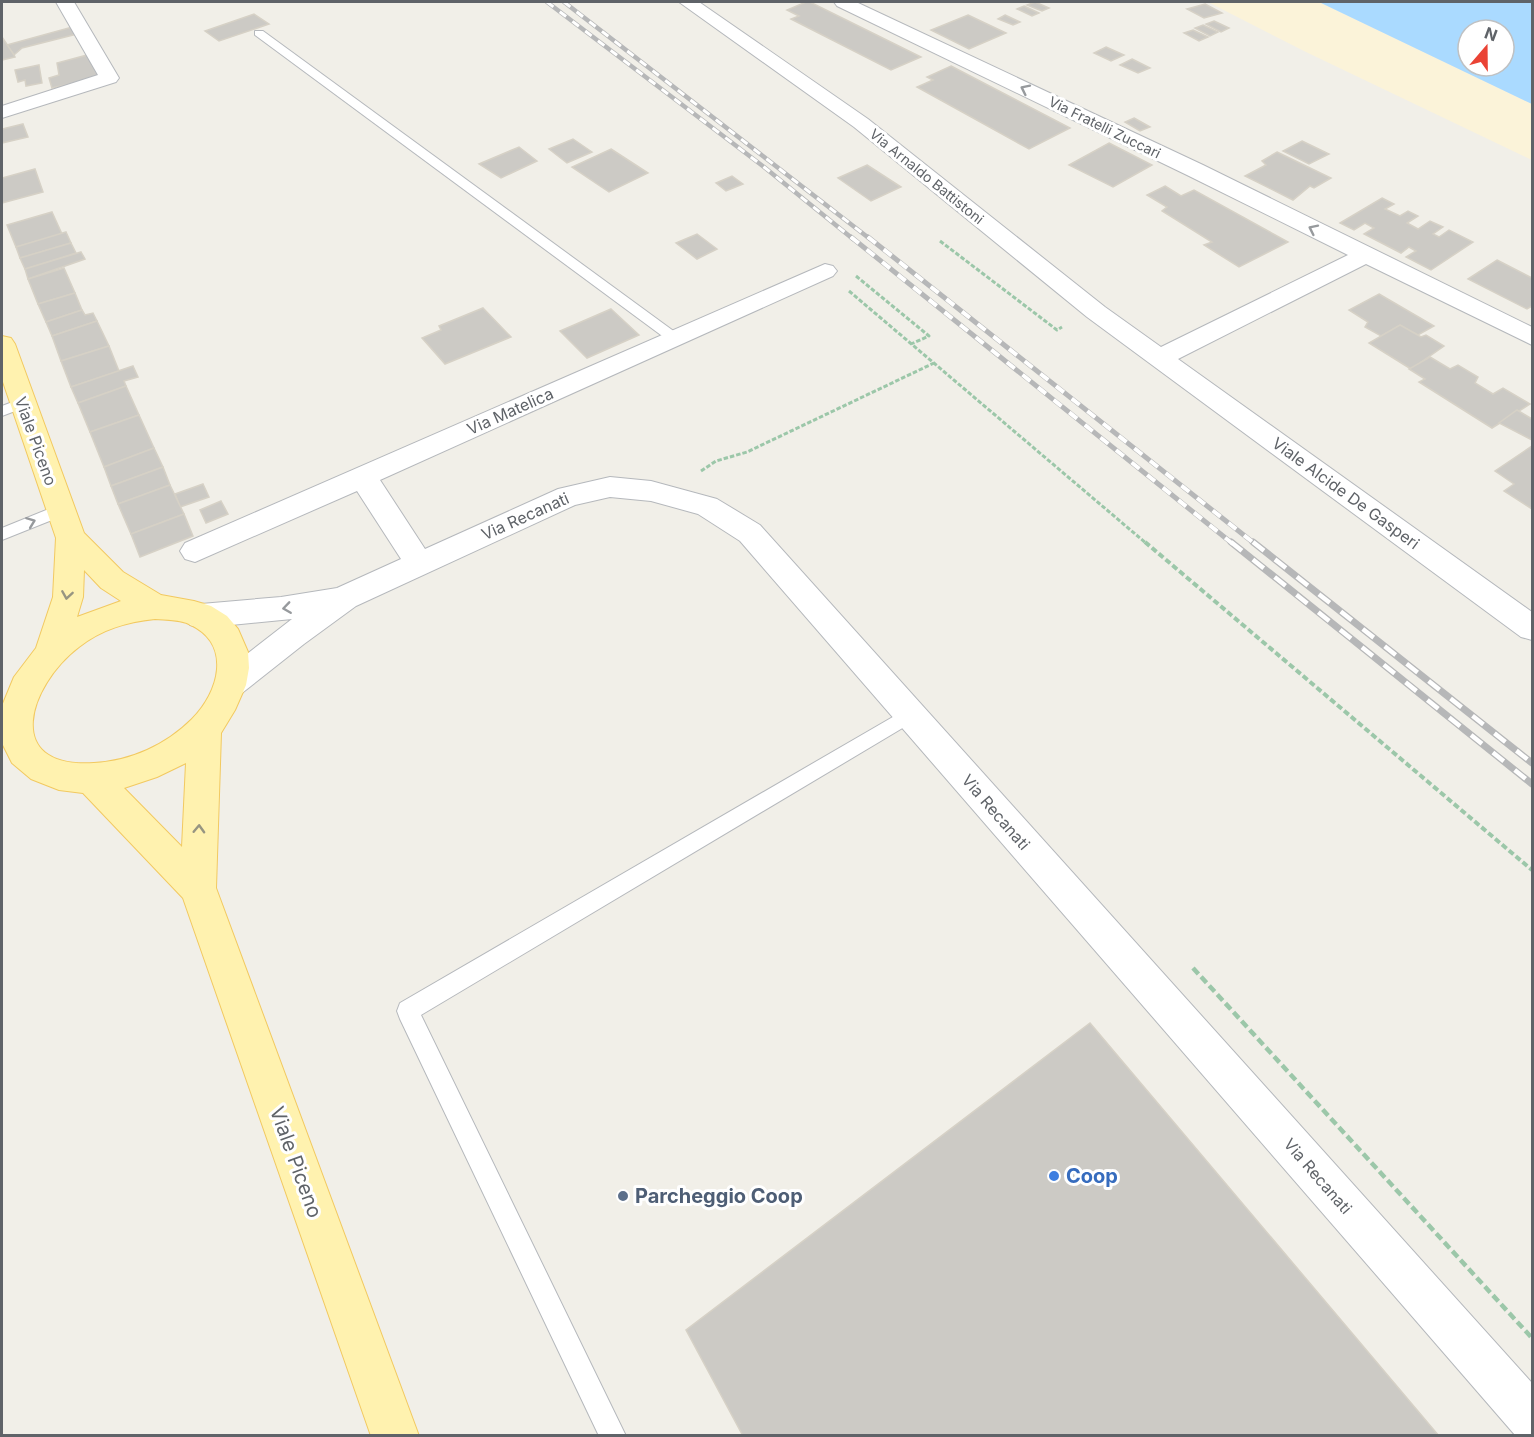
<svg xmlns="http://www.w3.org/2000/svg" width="1534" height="1437" viewBox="0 0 1534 1437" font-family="Inter,sans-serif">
  <rect width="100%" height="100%" fill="#f1efe8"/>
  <!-- sand -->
  <path fill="#fbf3d9" d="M1208 2H1319L1532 104V160L1306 52Z"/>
  <!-- water -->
  <path fill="#aadaff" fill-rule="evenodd" d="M1319 2H1532V104ZM1468 30H1504V66H1468Z"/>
  <!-- building -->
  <g fill="#cccac5" stroke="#d6d1c6" stroke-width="1.5">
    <path d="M806 2H810L921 57 891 70 791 19 799 16 787 10Z"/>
    <path d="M1035 2 1049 8 1042 11 1027 5Z"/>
    <path d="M1205 4 1222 13 1204 18 1187 9Z"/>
    <path d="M1024 6 1039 13 1032 16 1017 9Z"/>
    <path d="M254 14 269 24 219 41 205 31Z"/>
    <path d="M968 15 1006 33 969 49 931 30Z"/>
    <path d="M1005 15 1020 22 1013 25 998 19Z"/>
    <path d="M1214 21 1229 28 1221 32 1206 24Z"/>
    <path d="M1203 25 1218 32 1210 36 1195 28Z"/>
    <path d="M72 27 77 34 22 48 14 55 7 45Z"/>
    <path d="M1193 30 1208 37 1199 41 1184 33Z"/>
    <path d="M2 37 14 55 15 57 2 60Z"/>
    <path d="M1106 47 1124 55 1111 61 1094 53Z"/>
    <path d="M91 54 103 76 52 88 49 78 59 75 57 63Z"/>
    <path d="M1132 59 1150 68 1138 73 1120 65Z"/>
    <path d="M39 65 42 83 26 86 25 80 18 82 15 70Z"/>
    <path d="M951 66 1070 128 1029 149 917 87 933 80 927 77Z"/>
    <path d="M1134 118 1150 127 1140 131 1125 122Z"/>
    <path d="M23 124 28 137 2 143V129Z"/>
    <path d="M573 139 592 152 567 163 549 149Z"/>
    <path d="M1302 141 1329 154 1309 164 1283 151Z"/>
    <path d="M1109 143 1152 165 1113 187 1069 165Z"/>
    <path d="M519 147 537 161 501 178 479 164Z"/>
    <path d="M611 149 648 173 609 192 572 167Z"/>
    <path d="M1277 152 1331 178 1314 188 1310 186 1293 200 1245 176 1266 165 1262 161Z"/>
    <path d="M867 165 901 187 871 201 838 178Z"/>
    <path d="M35 169 43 192 2 203V178Z"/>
    <path d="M732 176 743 184 726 191 716 183Z"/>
    <path d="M1165 186 1181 196 1194 190 1288 242 1239 267 1204 245 1212 242 1162 211 1167 207 1147 195Z"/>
    <path d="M1382 198 1394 204 1385 209 1400 216 1408 211 1418 216 1407 223 1418 229 1430 221 1443 227 1433 234 1439 237 1449 230 1473 242 1431 270 1406 257 1416 251 1409 247 1401 253 1364 234 1374 228 1365 223 1354 230 1340 223Z"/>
    <path d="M52 212 62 234 16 247 7 225Z"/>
    <path d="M66 232 71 243 20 258 16 247Z"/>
    <path d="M697 234 717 249 697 259 676 243Z"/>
    <path d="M71 243 76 253 25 269 20 258Z"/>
    <path d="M81 252 85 259 28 279 25 269Z"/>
    <path d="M1497 260 1532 278V306L1527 309 1468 279Z"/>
    <path d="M64 268 75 293 38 304 28 279Z"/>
    <path d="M75 293 82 310 46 322 38 304Z"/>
    <path d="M1379 294 1434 326 1418 335 1400 325 1381 336 1365 327 1368 322 1349 310Z"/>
    <path d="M483 308 511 337 445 364 422 338 441 330 439 326Z"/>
    <path d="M611 309 639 335 587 358 560 331Z"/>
    <path d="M82 310 85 315 93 313 97 321 52 336 46 322Z"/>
    <path d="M97 321 109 346 61 361 52 336Z"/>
    <path d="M1400 325 1421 337 1426 335 1444 346 1411 369 1369 343Z"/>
    <path d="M109 346 119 371 71 387 61 361Z"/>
    <path d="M1430 357 1450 369 1458 365 1478 377 1475 383 1493 394 1503 388 1530 404 1492 428 1419 382 1425 379 1409 369Z"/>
    <path d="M133 366 138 377 124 381 126 386 78 403 71 387Z"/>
    <path d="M126 386 139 415 90 432 78 403Z"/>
    <path d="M1517 410 1532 419V440L1499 423Z"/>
    <path d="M139 415 154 448 104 467 90 432Z"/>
    <path d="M1532 446V509L1504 491 1514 484 1495 471Z"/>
    <path d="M154 448 163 467 111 486 104 467Z"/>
    <path d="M163 467 170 485 118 504 111 486Z"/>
    <path d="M203 484 209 497 180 507 175 494Z"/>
    <path d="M170 485 184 514 131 534 118 504Z"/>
    <path d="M221 501 228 514 206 523 200 510Z"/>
    <path d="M184 514 193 536 140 557 131 534Z"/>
    <path d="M1090 1023 1439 1436H743L686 1330Z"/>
  </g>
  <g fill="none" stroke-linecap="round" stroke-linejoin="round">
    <!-- lane casing -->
    <g stroke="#b5b8bc" stroke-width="2">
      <g id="lane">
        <path d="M255 31H263L679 335 681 338 679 341H669L255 35Z"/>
        <path d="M23 398 28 400 30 403 28 406 2 416V406Z"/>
        <path d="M61 504 67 506 69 510 67 514 2 540V528Z"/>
        <path d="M910 707 916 710 919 715 916 720 421 1015 626 1436H599L400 1019 397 1011 400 1003Z"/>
      </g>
    </g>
    <!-- street casing -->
    <g stroke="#b5b8bc" stroke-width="2">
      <g id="street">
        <path d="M56 2H74L119 78 116 82 2 118V106L98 75Z"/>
        <path d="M679 2H699L868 119 1105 307 1161 347 1348 255 1187 175 837 6 834 2H856L1203 165 1532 327V345L1366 264 1178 359 1532 612V640L1521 637 1087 317 854 127Z"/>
        <path d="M825 264 833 266 837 271 833 276 380 480 425 549 558 489 610 477 651 481 717 499 760 525 1532 1383V1436L1515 1435 740 541 698 514 651 501 610 497 575 505 356 606 304 644 242 693 231 697 220 693 215 684 220 675 292 619 201 628 190 625 186 616 190 607 201 604 281 597 337 588 401 559 357 491 195 562 185 559 180 551 185 543Z"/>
      </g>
    </g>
    <!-- primary casing -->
    <g stroke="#f2c960" stroke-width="2">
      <path id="primary" d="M2 336 11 338 15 344 84 533 123 572 161 595 194 601 211 606 227 616 238 629 248 652 249 668 246 685 235 710 221 733 216 888 419 1436H371L183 898 83 793 59 790 31 779 12 763 3 745 2 706 14 677 36 648 53 597 56 538 2 379ZM84 570 101 588 121 601 77 617 83 597ZM155 619C166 620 180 619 191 625 232 645 219 692 192 719 166 745 131 761 94 763 1 769 29 685 79 647 102 629 127 622 155 619ZM186 763 182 847 124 788 157 777Z"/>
    </g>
    <!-- path-far2 -->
    <g stroke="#9cc7a9" stroke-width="3" stroke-dasharray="4.5 2" stroke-linecap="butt">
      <path d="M940 241 1057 330 1062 327"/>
      <path d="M856 276 929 336 911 344"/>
      <path d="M849 291 1147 544"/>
      <path d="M701 471 716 461 747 452 934 363"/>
    </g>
    <!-- path-far1 -->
    <path stroke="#9cc7a9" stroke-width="4" stroke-dasharray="6 3" stroke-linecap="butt" d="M1145 542 1532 870"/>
    <!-- path -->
    <path stroke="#9cc7a9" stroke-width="4.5" stroke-dasharray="8 4" stroke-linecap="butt" d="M1193 968 1532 1338"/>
    <!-- lane -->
    <use href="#lane" fill="#fff" fill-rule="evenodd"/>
    <!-- street -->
    <use href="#street" fill="#fff" fill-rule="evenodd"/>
    <!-- primary -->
    <use href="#primary" fill="#fff2af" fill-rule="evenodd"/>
    <!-- rail-far2 casing -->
    <g stroke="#b6b7b8" stroke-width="4.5">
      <g id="rail-far2">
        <path d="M547 2 764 167 853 239"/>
        <path d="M564 2 870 239"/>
      </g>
    </g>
    <!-- rail-far1 casing -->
    <g stroke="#b6b7b8" stroke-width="5">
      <g id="rail-far1">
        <path d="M851 237 1233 544"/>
        <path d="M868 237 1255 544"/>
      </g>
    </g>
    <!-- rail casing -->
    <g stroke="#b6b7b8" stroke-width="7">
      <g id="rail">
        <path d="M1231 542 1532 784"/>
        <path d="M1253 542 1532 763"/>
      </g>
    </g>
    <!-- rail-far2 -->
    <use href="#rail-far2" stroke="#fff" stroke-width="3" stroke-dasharray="8" stroke-linecap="butt"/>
    <!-- rail-far1 -->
    <use href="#rail-far1" stroke="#fff" stroke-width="4" stroke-dasharray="10" stroke-linecap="butt"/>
    <!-- rail -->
    <use href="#rail" stroke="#fff" stroke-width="4.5" stroke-dasharray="14" stroke-linecap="butt"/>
  </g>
  <!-- one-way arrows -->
  <defs><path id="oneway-chevron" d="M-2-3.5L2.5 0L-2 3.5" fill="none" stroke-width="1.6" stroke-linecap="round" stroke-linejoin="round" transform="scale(1.5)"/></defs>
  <g stroke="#979a9d">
    <use href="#oneway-chevron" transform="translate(1025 89) rotate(-154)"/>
    <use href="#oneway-chevron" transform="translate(1313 229) rotate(-154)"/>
    <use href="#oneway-chevron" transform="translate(31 522) rotate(-21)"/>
    <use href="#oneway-chevron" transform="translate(287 608) rotate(172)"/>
  </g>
  <g stroke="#979581">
    <use href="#oneway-chevron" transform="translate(67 595) rotate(99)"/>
    <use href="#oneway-chevron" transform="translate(199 829) rotate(-88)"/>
  </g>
  <!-- markers -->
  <circle fill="#3f7fe0" stroke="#fff" stroke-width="2" cx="1054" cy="1176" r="6"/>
  <circle fill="#5c6f8a" stroke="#fff" stroke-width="2" cx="623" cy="1196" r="6"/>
  <g text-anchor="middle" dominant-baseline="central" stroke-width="6" stroke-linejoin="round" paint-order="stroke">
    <!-- far-street labels -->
    <g font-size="14" fill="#5f6368" stroke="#fff">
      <text transform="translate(1105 127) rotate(26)">Via Fratelli Zuccari</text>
      <text transform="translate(927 176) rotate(39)">Via Arnaldo Battistoni</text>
    </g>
    <!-- street labels -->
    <g font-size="16" fill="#5f6368" stroke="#fff">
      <text transform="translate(510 411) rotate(-24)">Via Matelica</text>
      <text transform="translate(36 441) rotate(70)">Viale Piceno</text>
      <text transform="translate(1346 493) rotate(36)">Viale Alcide De Gasperi</text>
      <text transform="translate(525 516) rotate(-24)">Via Recanati</text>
      <text transform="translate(996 812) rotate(49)">Via Recanati</text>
      <text transform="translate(1318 1176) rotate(49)">Via Recanati</text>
    </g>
    <!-- near-street labels -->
    <g font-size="20" fill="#5f6368" stroke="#fff">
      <text transform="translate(296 1162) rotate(70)">Viale Piceno</text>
    </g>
    <!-- near-shop labels -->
    <g font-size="20" font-weight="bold" fill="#366cbe" stroke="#fff" text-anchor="start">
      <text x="1066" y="1176">Coop</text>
    </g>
    <!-- near-service labels -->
    <g font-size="20" font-weight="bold" fill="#4e5e75" stroke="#fff" text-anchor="start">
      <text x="635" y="1196">Parcheggio Coop</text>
    </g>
  </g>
  <!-- border -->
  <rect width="1534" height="1437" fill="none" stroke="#5f6368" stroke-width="6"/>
  <!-- north arrow -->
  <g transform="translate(1486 48) rotate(20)"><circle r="28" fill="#ffffff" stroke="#bfc1c3" stroke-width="1.5"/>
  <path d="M0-4.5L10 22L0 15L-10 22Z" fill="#ea4335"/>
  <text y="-9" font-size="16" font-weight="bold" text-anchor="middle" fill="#5f6368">N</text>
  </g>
</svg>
